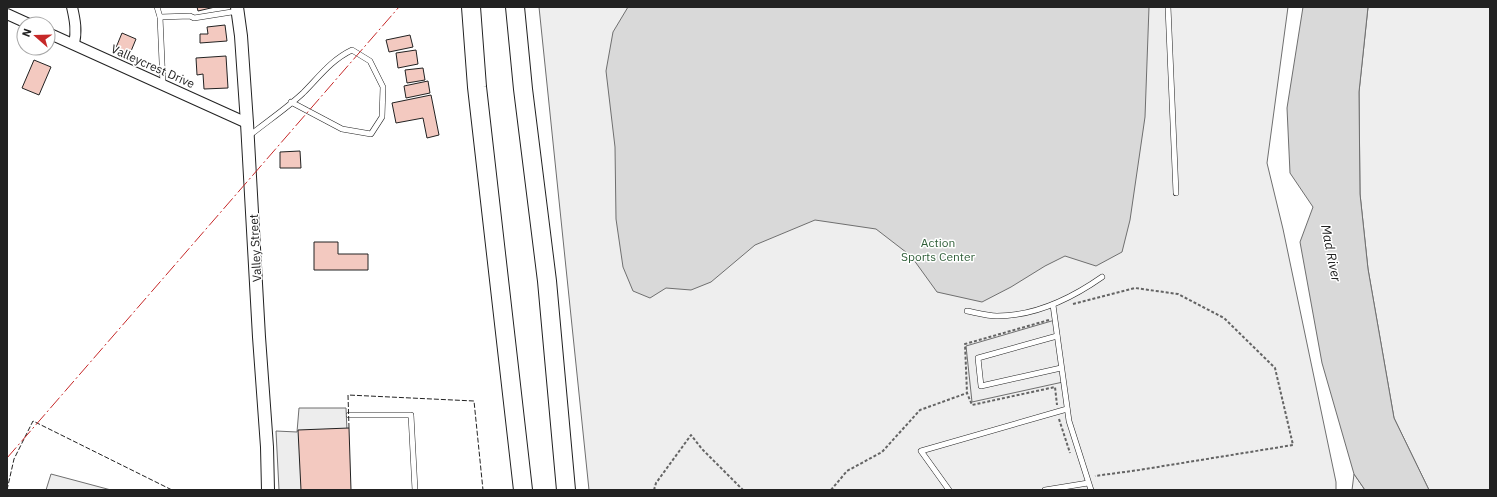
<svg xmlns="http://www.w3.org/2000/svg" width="1497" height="497" viewBox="0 0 1497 497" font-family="'IBM Plex Sans',sans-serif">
  <rect width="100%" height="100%" fill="#fff"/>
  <!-- green -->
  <g fill="#eee" stroke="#6f6f6f">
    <path d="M539 7H1288L1267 163 1283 229 1336 482V490H589Z"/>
    <path d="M1368 7H1490V490H1429L1394 418 1368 269 1360 194 1359 92Z"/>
    <path d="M51 474 111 490H46Z"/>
    <path d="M1354 474 1365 490H1352Z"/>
  </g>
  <!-- parking -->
  <g fill="#ededed" stroke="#6f6f6f">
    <path d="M1055 320 1063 382 972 402 966 346Z"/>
    <path d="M299 408H346L347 431 301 490H279L276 431 297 432Z"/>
  </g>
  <!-- water -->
  <g fill="#d9d9d9" stroke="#6f6f6f">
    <path d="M628 7H1149L1145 117 1130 220 1122 252 1096 266 1065 256 1045 266 1011 287 982 302 937 292 911 256 876 229 815 220 755 245 711 282 691 290 666 288 650 298 633 291 623 267 616 219 615 147 606 71 613 32Z"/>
    <path d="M1303 7H1368L1359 92 1360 194 1368 269 1394 418 1429 490H1365L1354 474 1322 363 1300 242 1313 207 1290 173 1287 108Z"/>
  </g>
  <!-- building -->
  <g fill="#f3c9c0" stroke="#222">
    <path d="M197 7H215L198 11Z"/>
    <path d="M225 25 227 41 200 43V34H208L207 27Z"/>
    <path d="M122 33 136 39 129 56 115 50Z"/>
    <path d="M410 35 413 47 389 52 386 40Z"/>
    <path d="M416 50 418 64 398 68 396 53Z"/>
    <path d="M226 56 228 88 204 89 203 74 197 75 196 58Z"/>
    <path d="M34 60 51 67 39 95 22 88Z"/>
    <path d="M423 68 425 80 407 83 405 70Z"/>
    <path d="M428 81 430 93 406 98 404 86Z"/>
    <path d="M431 95 439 135 427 138 423 118 396 123 392 103Z"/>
    <path d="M300 151 301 168H280V152Z"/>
    <path d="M314 242H338V254H368V270H314Z"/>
    <path d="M349 428 351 490H301L298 430Z"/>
  </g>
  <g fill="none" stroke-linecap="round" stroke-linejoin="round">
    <!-- service casing -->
    <g stroke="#222" stroke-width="6">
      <g id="service">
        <path d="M157 7 160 17 163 85"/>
        <path d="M1168 7 1176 193"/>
        <path d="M160 17 190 16 194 18 238 11"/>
        <path d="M249 136C266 122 286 109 303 93 319 77 331 60 352 50L370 61 383 87 382 117 371 134 342 129 291 102"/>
        <path d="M1053 305 1069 421 1091 490"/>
        <path d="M967 311C977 313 988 316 997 316 1035 316 1072 298 1102 277"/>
        <path d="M1057 336 978 358 981 386 1061 368"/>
        <path d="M349 415H411L415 490"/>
        <path d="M949 490 921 451 1067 409"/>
        <path d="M1045 490 1088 483"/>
      </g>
    </g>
    <!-- minor casing -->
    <g stroke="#222" stroke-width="12">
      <g id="minor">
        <path d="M72 7C75 20 77 31 74 44"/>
        <path d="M7 14 29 24"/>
        <path d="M48 33 247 123"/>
      </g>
    </g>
    <!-- tertiary casing -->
    <g stroke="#222" stroke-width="14">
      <path id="tertiary" d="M237 7 241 36 247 123 259 337 267 447 268 490"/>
    </g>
    <!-- motorway casing -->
    <g stroke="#222" stroke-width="20">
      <g id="motorway">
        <path d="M471 7 477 87 523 490"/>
        <path d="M515 7 523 89 547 281 566 490"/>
      </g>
    </g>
    <!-- path -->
    <g stroke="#646464" stroke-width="2" stroke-dasharray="3 2" stroke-linecap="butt">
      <path d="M1073 304 1135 288 1178 294 1224 318 1275 368 1293 445 1139 470 1095 476"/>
      <path d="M1049 320 965 344 967 393 972 405 1055 387 1057 405"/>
      <path d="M1059 419 1070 453"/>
      <path d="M654 490 656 483 691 435 702 449 743 490"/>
      <path d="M831 490 847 471 882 452 920 410 967 393"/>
    </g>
    <!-- service -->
    <use href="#service" stroke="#fff" stroke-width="5"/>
    <!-- minor -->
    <use href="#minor" stroke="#fff" stroke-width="10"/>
    <!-- tertiary -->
    <use href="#tertiary" stroke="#fff" stroke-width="12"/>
    <!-- motorway -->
    <use href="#motorway" stroke="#fff" stroke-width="18"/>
    <!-- fence -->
    <g stroke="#222" stroke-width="1" stroke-dasharray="5 2" stroke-linecap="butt">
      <path d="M349 428 348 395 474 401 483 490"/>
      <path d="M7 490 14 459 33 421 172 490"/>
    </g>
    <!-- power -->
    <path stroke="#c62828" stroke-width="1" stroke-dasharray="14 3 2 3" stroke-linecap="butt" d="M7 458 399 7"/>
  </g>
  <g text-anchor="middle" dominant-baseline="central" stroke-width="3" stroke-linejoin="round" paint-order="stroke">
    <!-- street labels -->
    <g font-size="12" fill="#222" stroke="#fff">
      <text transform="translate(153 66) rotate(24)">Valleycrest Drive</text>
      <text transform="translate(255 248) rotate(-93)">Valley Street</text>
    </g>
    <!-- park labels -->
    <g font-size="12" fill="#2f5e38" stroke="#fff">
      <text x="938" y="242">Action<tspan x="938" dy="14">Sports Center</tspan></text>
    </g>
    <!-- water labels -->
    <g font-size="13" font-style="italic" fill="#222" stroke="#fff">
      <text transform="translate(1331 253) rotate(79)">Mad River</text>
    </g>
  </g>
  <!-- border -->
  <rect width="1497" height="497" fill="none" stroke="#222222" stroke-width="16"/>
  <!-- north arrow -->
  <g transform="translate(36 36) rotate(290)"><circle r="19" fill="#ffffff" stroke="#a7a7a7"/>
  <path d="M0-3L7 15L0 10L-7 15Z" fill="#c62828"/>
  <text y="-6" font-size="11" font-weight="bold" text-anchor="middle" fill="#222222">N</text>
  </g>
</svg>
